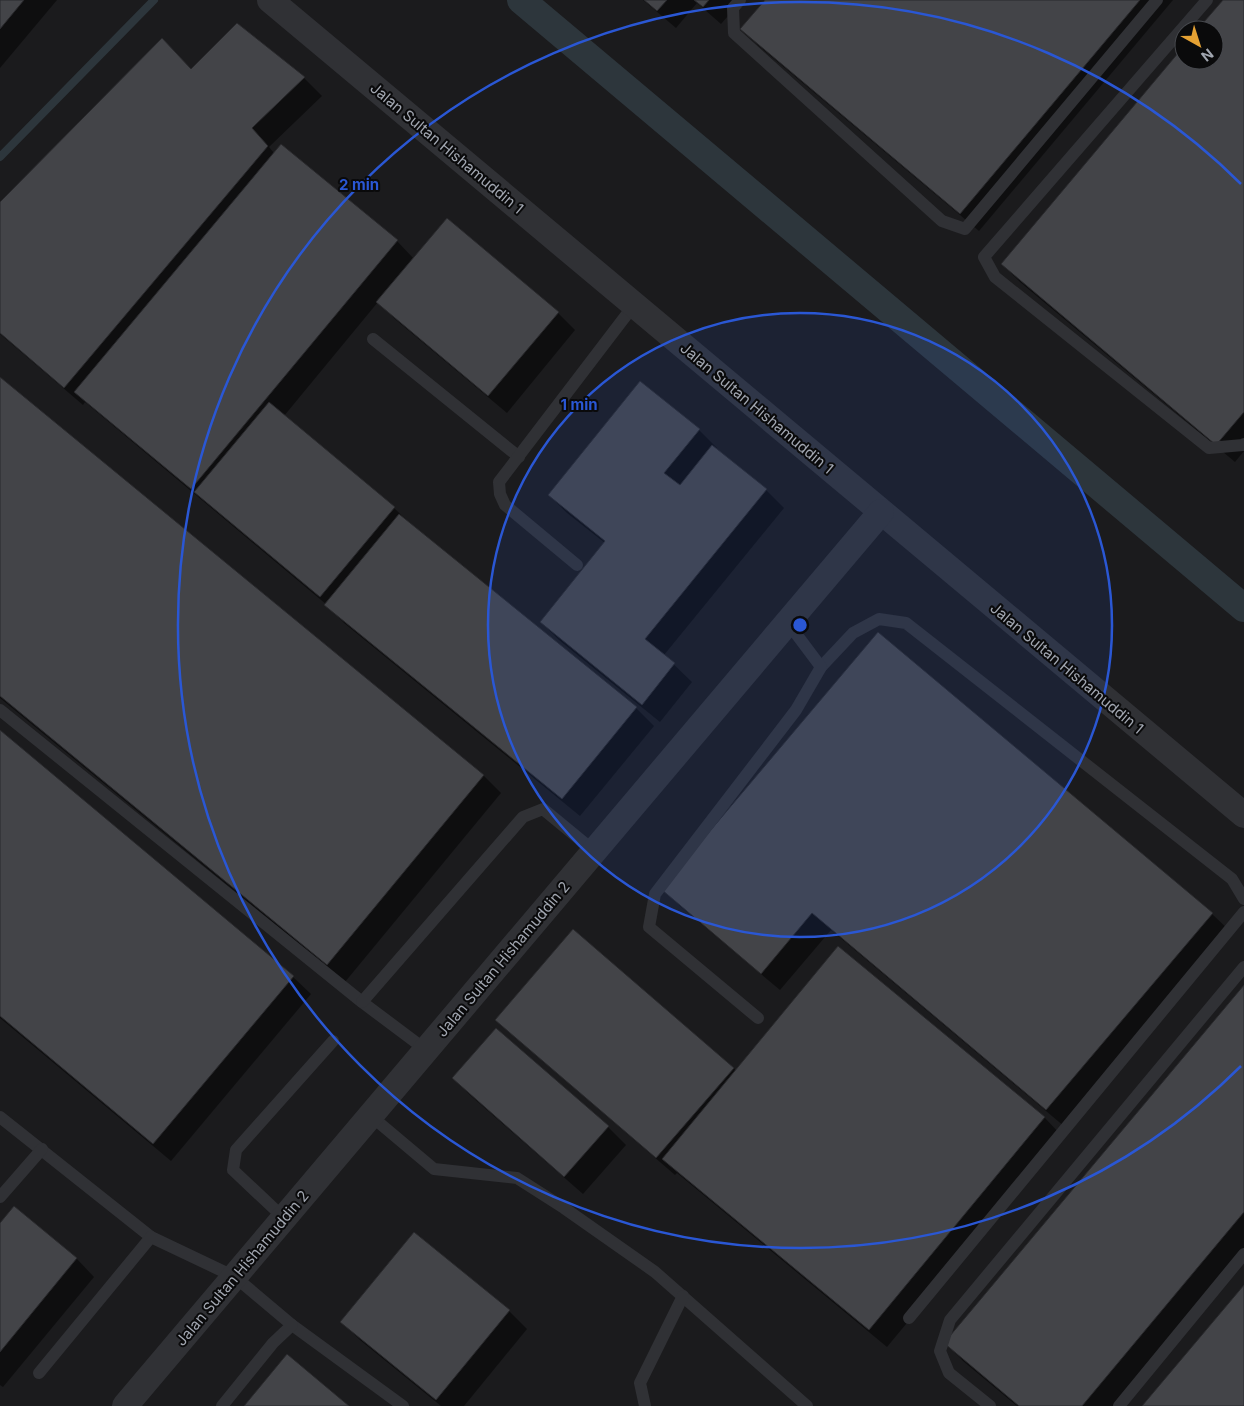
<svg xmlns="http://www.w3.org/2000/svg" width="1244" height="1406" viewBox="0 0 1244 1406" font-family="Inter,sans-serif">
  <rect width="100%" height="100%" fill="#0f0f10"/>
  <!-- built -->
  <path fill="#1b1b1d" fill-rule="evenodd" d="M0 0H1244V1406H0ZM1184 30H1214V60H1184Z"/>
  <!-- shadow -->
  <g fill="#0007">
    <path d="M0 0H57L0 68Z"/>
    <path d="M643 0H742L721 24 697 3 676 28Z"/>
    <path d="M766 0H1173L979 231 760 47 742 29Z"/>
    <path d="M1224 0H1244V451L1235 462 1020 282 1002 264 1184 48V60H1214V30H1199Z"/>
    <path d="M237 25 304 78 322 96 269 147 274 153 397 241 414 259 558 313 575 330 507 413 396 320 378 302 284 416 394 508 412 525 636 708 654 726 580 816 344 623 327 605 85 402 83 405 0 334V204L192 70Z"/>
    <path d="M0 378 483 775 501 793 345 982 0 698Z"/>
    <path d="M699 430 717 448 715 449 766 490 784 508 664 655 692 682 660 722 559 640 541 622 605 543 567 513 549 495Z"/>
    <path d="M0 731 293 977 311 994 171 1161 0 1018Z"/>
    <path d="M663 889 1212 914 1230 931 1065 1127 831 930 780 990 680 906Z"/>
    <path d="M838 948 1045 1118 1062 1136 887 1347 677 1173 675 1175 515 1037 497 1020 734 1068 736 1071Z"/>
    <path d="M1244 987V1251L1114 1406H1017L963 1361 946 1343Z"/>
    <path d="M453 1078 608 1127 626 1145 583 1194 471 1096Z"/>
    <path d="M14 1208 77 1259 94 1277 3 1387 0 1385V1225Z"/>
    <path d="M414 1234 509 1311 527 1329 464 1406H441L360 1340 342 1322Z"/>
  </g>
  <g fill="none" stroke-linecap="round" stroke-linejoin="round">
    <!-- stream -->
    <path stroke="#2d363c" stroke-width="8" d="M0 157 154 0"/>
    <!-- canal -->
    <path stroke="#2d363c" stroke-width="28" d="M521 0 1244 608"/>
  </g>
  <!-- building -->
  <g fill="#434448" stroke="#29292c">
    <path d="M0 0H24L0 29Z"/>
    <path d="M644 0H667L657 11Z"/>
    <path d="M694 0H709L703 7Z"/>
    <path d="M765 0H1140L960 214 740 29Z"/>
    <path d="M1223 0H1244V412L1216 445 1001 264 1184 46V60H1214V30H1197Z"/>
    <path d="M237 23 305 77 252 128 268 146 64 388 0 333V202L162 38 191 69Z"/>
    <path d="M281 144 398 240 191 489 74 392Z"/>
    <path d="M447 218 559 312 488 396 376 302Z"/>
    <path d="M0 377 484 775 327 965 0 696Z"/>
    <path d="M640 381 700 429 664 473 680 485 712 445 767 489 645 639 675 663 642 705 540 622 605 541 548 495Z"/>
    <path d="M269 402 395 507 320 597 194 492Z"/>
    <path d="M399 514 637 707 562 799 324 605Z"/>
    <path d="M878 632 1213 913 1046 1110 812 913 761 974 661 889Z"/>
    <path d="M0 730 294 976 153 1144 0 1016Z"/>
    <path d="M573 929 734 1068 656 1158 495 1020Z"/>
    <path d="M838 946 1045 1117 869 1330 662 1159Z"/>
    <path d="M1244 985V1212L1082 1406H1019L944 1343Z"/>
    <path d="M496 1028 609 1126 564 1177 452 1078Z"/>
    <path d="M14 1206 77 1258 0 1352V1223Z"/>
    <path d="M414 1232 510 1310 436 1400 340 1322Z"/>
    <path d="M1244 1285V1406H1142Z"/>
    <path d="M287 1354 349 1406H244Z"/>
  </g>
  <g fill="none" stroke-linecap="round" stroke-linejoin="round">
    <!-- lane -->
    <g stroke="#303135" stroke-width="12">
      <path d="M740 0 733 8 734 33 942 221 965 229 1157 0"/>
      <path d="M1207 0 984 257 995 277 1209 448 1243 445 1244 444"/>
      <path d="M373 339 519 457"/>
      <path d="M577 565 505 505 500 494 499 482 634 305"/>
      <path d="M821 667 853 633 879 619 906 623 1232 879 1244 899"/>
      <path d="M0 710 362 1002 426 1050"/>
      <path d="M362 1002 523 817 543 809 594 851"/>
      <path d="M758 1018 649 927 655 894 796 710 821 667 788 623"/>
      <path d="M371 1116 434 1169 517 1178 564 1208 655 1272 807 1406"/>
      <path d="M0 1117 151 1237"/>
      <path d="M0 1197 42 1149"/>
      <path d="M284 1218 233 1170 236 1150 333 1041"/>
      <path d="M909 1318 1244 912"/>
      <path d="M292 1325 403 1406"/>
      <path d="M39 1373 151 1237 235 1277 292 1325 273 1343 222 1406"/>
      <path d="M645 1406 640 1383 683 1296"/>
      <path d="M990 1406 949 1373 940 1351 950 1320 1244 967"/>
      <path d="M1119 1406 1244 1254"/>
    </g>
    <!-- street -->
    <g stroke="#303135" stroke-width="26">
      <path d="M270 0 1244 815"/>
      <path d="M125 1406 881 512"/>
    </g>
  </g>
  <!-- distance rings -->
  <circle cx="800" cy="625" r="312" fill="#2a57d4" fill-opacity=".12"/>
  <g fill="none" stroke="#2a57d4" stroke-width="2.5">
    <circle cx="800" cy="625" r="312"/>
    <path d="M1241 1066A623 623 0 1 1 1241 184"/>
  </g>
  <g text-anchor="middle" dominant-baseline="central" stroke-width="4" stroke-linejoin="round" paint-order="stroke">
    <!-- street labels -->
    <g font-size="15" fill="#a1a6b0" stroke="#0a0a0b">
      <text transform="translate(447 148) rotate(40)">Jalan Sultan Hishamuddin 1</text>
      <text transform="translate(757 408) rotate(40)">Jalan Sultan Hishamuddin 1</text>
      <text transform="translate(1067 668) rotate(40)">Jalan Sultan Hishamuddin 1</text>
      <text transform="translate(503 959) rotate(-50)">Jalan Sultan Hishamuddin 2</text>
      <text transform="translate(242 1268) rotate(-50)">Jalan Sultan Hishamuddin 2</text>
    </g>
  </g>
  <circle cx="800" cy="625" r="8" fill="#2a57d4" stroke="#0a0a0b" stroke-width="2.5"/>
  <g font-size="15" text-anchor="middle" font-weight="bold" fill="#2a57d4" stroke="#0a0a0b" stroke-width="4" stroke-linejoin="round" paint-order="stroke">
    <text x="359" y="190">2 min</text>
    <text x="579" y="410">1 min</text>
  </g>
  <!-- north arrow -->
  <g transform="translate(1199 45) rotate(141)"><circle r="24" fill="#0a0a0b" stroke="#46484d"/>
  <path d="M0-4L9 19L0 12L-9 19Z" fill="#e4a133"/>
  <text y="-8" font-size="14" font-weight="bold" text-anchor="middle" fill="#a1a6b0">N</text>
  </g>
</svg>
